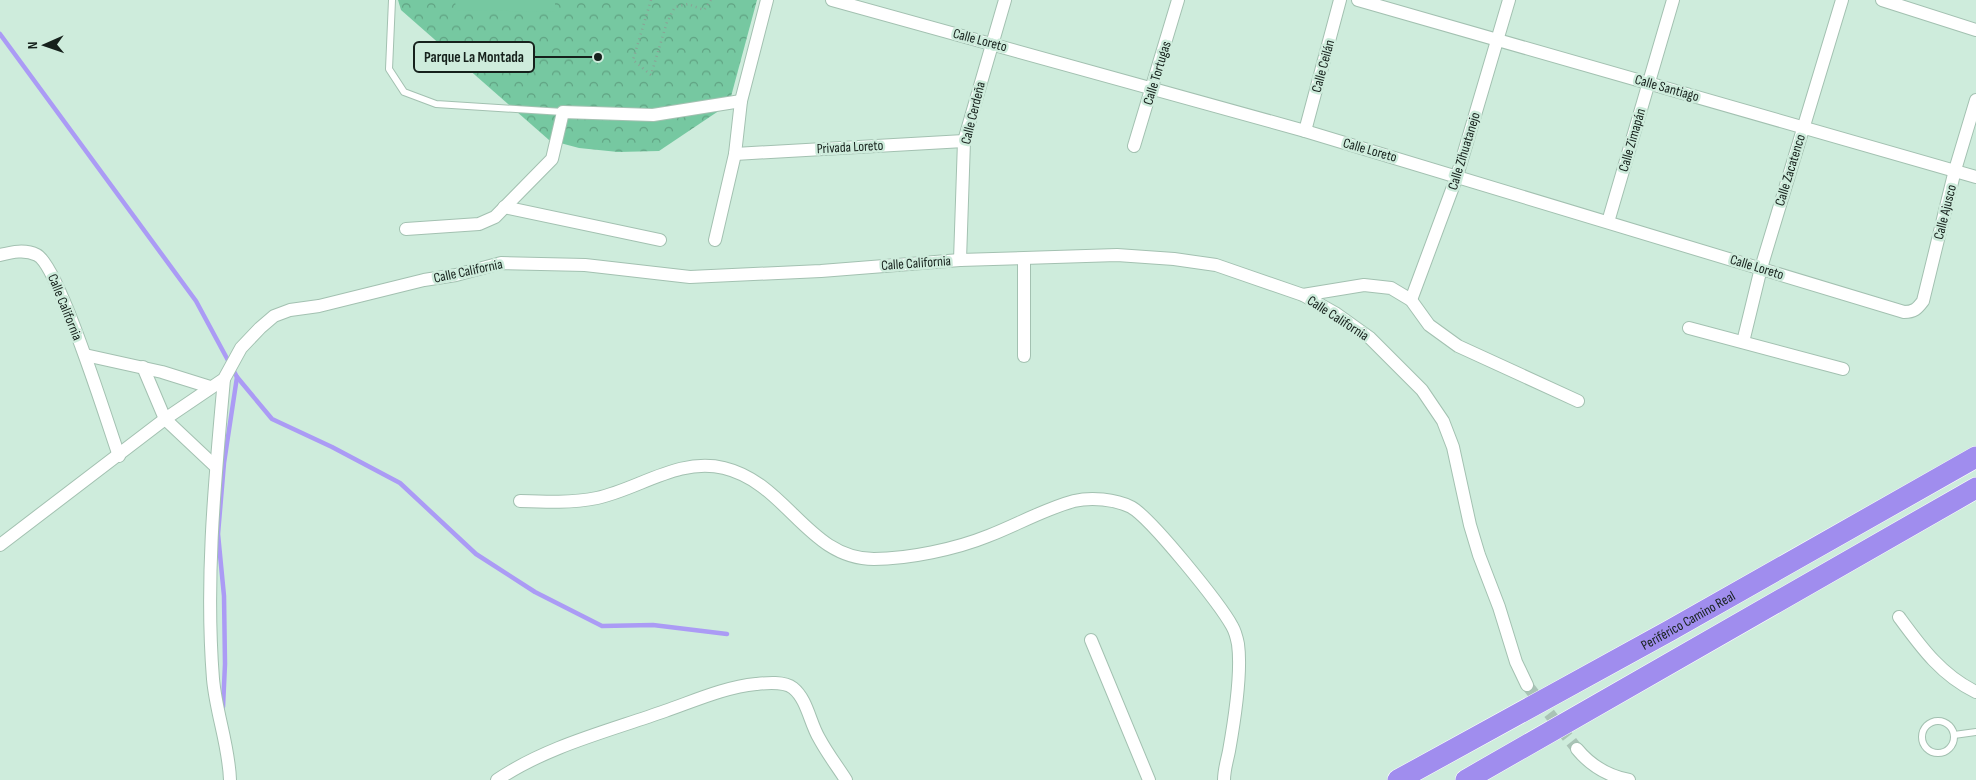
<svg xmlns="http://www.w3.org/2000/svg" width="1976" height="780" viewBox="0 0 1976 780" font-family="'Sofia Sans Condensed',sans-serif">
  <defs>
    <pattern id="park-crowns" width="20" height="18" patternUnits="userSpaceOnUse" patternTransform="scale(1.25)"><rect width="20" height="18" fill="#76c8a1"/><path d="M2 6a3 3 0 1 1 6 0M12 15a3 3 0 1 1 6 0" fill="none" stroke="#60a282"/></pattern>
  </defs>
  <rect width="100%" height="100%" fill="#ceecdc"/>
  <!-- park -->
  <path fill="url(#park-crowns)" d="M398 0H757L729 104 659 151 618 152 579 148 549 140 401 10Z"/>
  <!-- pitch -->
  <path fill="#76c8a1" d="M455 0H555V12L456 10Z"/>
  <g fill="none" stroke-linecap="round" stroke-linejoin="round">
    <!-- stream -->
    <g stroke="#ab9bf5" stroke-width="4.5">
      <path d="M0 34 196 301 237 377 224 463 218 534 224 596 225 664 223 707"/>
      <path d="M237 377 272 419 332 447 400 483 476 554 535 592 602 626 653 625 727 634"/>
    </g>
    <!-- street-tunnel -->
    <path stroke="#a9c3b6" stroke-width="12" stroke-dasharray="12 6" stroke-linecap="butt" d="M1527 685 1577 749"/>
    <!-- lane casing -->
    <g stroke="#a3c1b1" stroke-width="8">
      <g id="lane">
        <path d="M392 0 389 69 404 92 436 104 563 112"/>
        <circle cx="1938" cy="737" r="16"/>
        <path d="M1954 735 1976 732"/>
      </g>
    </g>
    <!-- street casing -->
    <g stroke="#a3c1b1" stroke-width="14">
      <g id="street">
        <path d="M832 0 1305 131 1904 312C1914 312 1917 309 1923 301L1955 170 1976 100"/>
        <path d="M1358 0 1976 177"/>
        <path d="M1882 0 1976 30"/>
        <path d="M1305 131 1340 0"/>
        <path d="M1134 146 1178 0"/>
        <path d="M735 154 964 141"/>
        <path d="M504 207 660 240"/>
        <path d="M1608 222 1673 0"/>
        <path d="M406 229 479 224 495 217 552 159 563 112 653 115 741 101"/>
        <path d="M715 240 735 154 741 101 767 0"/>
        <path d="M0 255C12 252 25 249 37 255 59 266 108 425 119 456"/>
        <path d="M1024 259V356"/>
        <path d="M960 260 964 141 1005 0"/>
        <path d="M1303 295 1364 285 1391 288 1411 300 1429 325 1458 346 1578 401"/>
        <path d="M1411 300 1457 176 1509 0"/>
        <path d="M1689 328 1843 369"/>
        <path d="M1743 342 1761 268 1842 0"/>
        <path d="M85 355 162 372 210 387"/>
        <path d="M143 367 165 419 216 467"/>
        <path d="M224 379C215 479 205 579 213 679 216 713 229 746 230 780"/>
        <path d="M520 501C546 502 572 503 597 498 639 489 679 457 724 468 787 483 808 559 874 559 908 559 956 549 988 536 1017 525 1044 509 1074 501 1091 497 1115 499 1131 507 1151 518 1220 604 1232 626 1235 631 1237 639 1238 644 1242 673 1234 723 1229 751 1227 761 1224 770 1224 780"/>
        <path d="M0 545 165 419 224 379 241 348 260 328 274 316 290 310 319 306 424 280 456 275 501 263 585 265 690 277 821 271 960 260 1117 255 1174 259 1216 265 1303 295 1335 313 1370 338 1422 390 1443 421 1453 447 1470 525 1479 555 1499 607 1516 662 1527 685"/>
        <path d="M1899 617C1921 647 1941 675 1976 692"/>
        <path d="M1091 640 1149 780"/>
        <path d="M1577 749C1591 766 1608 776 1629 780"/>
        <path d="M497 780C547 746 609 731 665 711 694 701 725 687 756 684 766 683 784 681 793 688 807 699 810 723 819 738 827 753 837 766 846 780"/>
      </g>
    </g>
    <!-- highway casing -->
    <g stroke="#fff" stroke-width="22">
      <g id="highway">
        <path id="s1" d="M1398 780 1669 631 1976 457"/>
        <path d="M1466 780 1976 488"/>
      </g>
    </g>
    <!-- path -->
    <path stroke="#8ba296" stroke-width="2.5" stroke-dasharray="1 4" stroke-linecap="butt" d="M651 0 633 60 651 75 667 22 675 7 688 4 704 10 711 0"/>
    <!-- lane -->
    <use href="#lane" stroke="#fff" stroke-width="6"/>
    <!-- street -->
    <use href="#street" stroke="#fff" stroke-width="12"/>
    <!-- highway -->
    <use href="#highway" stroke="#a08dee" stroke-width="21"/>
  </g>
  <g text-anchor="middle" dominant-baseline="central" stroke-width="5" stroke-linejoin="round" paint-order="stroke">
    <!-- street labels -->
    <g font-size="14" fill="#16211c" stroke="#ceecdc">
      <text transform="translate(980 40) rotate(15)">Calle Loreto</text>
      <text transform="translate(1323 66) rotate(-75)">Calle Ceilán</text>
      <text transform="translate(1157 73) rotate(-73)">Calle Tortugas</text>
      <text transform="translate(1667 88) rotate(16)">Calle Santiago</text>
      <text transform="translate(973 113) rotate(-76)">Calle Cerdeña</text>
      <text transform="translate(1632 140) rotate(-74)">Calle Zimapán</text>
      <text transform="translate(850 147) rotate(-3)">Privada Loreto</text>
      <text transform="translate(1370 150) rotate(16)">Calle Loreto</text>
      <text transform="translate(1464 151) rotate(-73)">Calle Zihuatanejo</text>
      <text transform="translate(1790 170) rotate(-73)">Calle Zacatenco</text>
      <text transform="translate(1945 212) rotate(-76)">Calle Ajusco</text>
      <text transform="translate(916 263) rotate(-4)">Calle California</text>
      <text transform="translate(1757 267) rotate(17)">Calle Loreto</text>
      <text transform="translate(468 271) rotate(-12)">Calle California</text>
      <text transform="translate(65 307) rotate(68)">Calle California</text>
      <text transform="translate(1338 318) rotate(33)">Calle California</text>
      <text stroke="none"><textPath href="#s1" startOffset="331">Periférico Camino Real</textPath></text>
    </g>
  </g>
  <!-- callouts -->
  <path fill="none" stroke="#16211c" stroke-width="2" d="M598 57L534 57"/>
  <circle fill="#16211c" stroke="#ceecdc" stroke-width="2" cx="598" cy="57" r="5"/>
  <rect fill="#ceecdc" stroke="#16211c" stroke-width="2" x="414" y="42" width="120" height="30" rx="5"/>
  <g font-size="15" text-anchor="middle" font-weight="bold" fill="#16211c">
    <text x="474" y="62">Parque La Montada</text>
  </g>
  <!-- north arrow -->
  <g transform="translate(45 45) rotate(268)" stroke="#ceecdc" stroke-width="4" paint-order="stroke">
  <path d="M0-4L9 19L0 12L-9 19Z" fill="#16211c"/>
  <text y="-8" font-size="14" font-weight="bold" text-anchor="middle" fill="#16211c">N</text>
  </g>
</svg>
